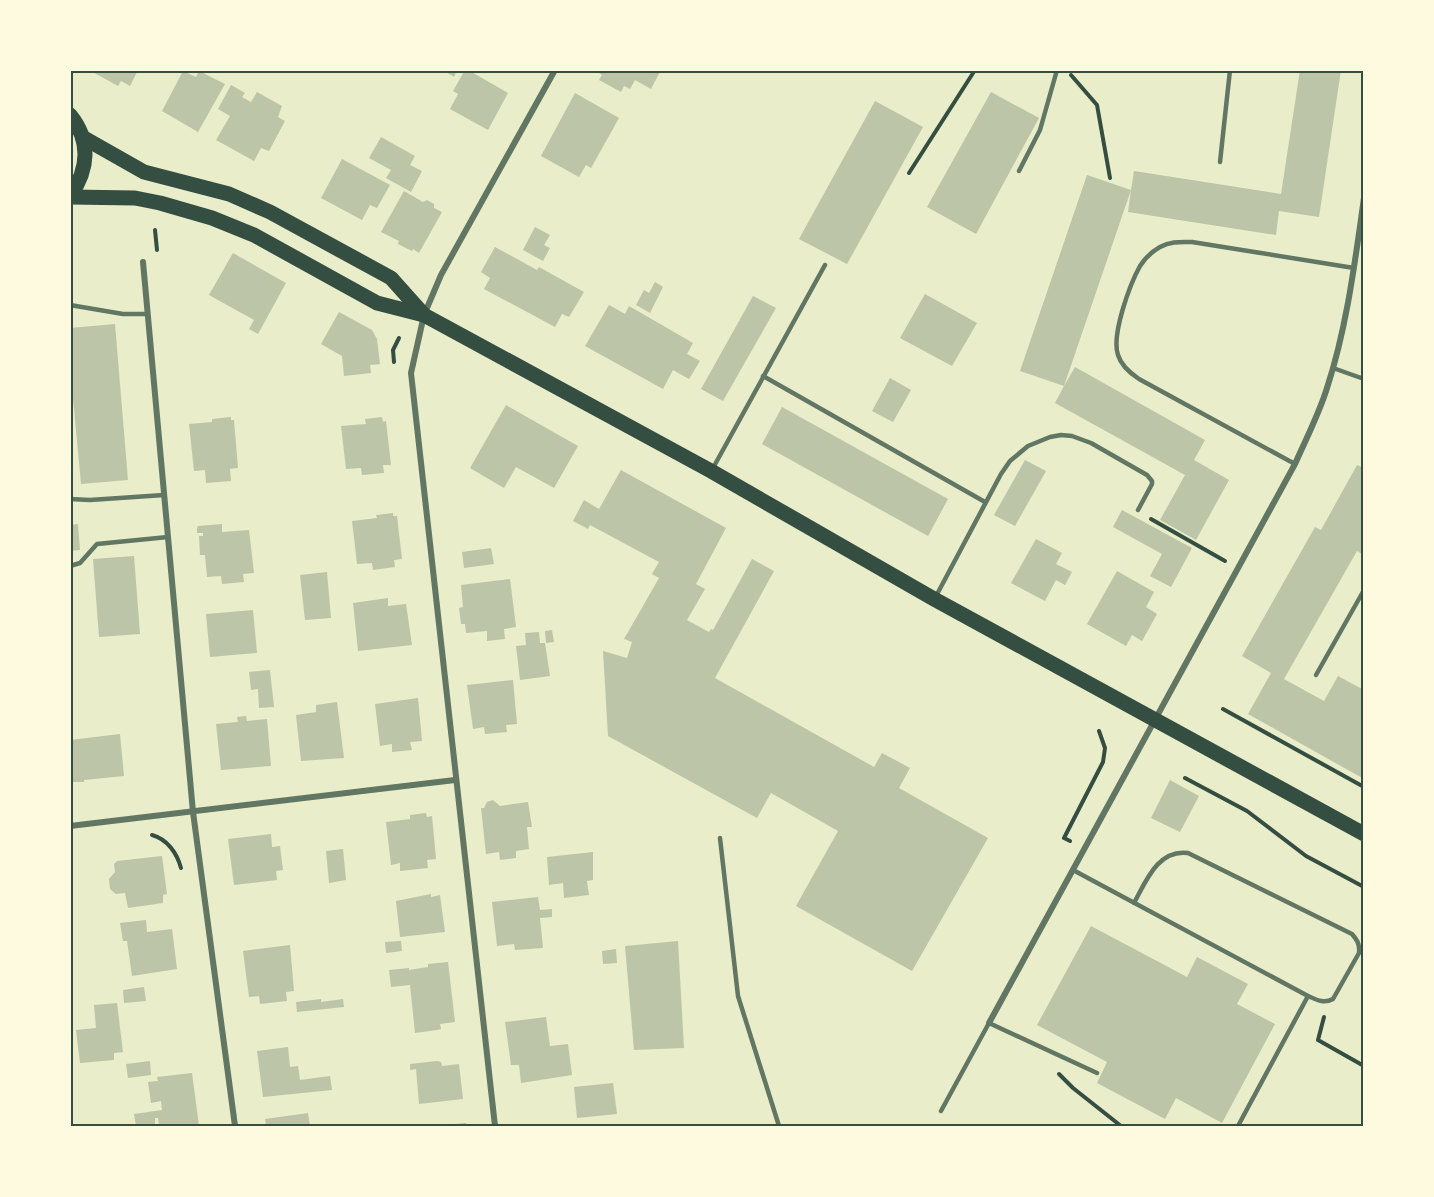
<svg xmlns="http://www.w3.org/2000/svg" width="1434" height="1197" viewBox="0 0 1434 1197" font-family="'Public Sans',sans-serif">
  <rect width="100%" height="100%" fill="#e9edc9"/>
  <!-- building -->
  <g fill="#bcc5a7">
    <path d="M89 70H138L130 86 121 81 118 86Z"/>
    <path d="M443 70H457L454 77Z"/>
    <path d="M465 70H468L508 93 488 130 450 109 458 94 453 91Z"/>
    <path d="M595 70H661L651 89 635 80 630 89 624 86 621 92 599 80 602 75Z"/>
    <path d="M1300 70H1341L1319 217 1279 211 1276 235 1128 212 1131 190 1064 386 1075 367 1205 440 1194 460 1229 480 1196 540 1160 520 1185 475 1055 403 1064 386 1020 371 1087 175 1131 190 1134 171 1281 194Z"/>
    <path d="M183 71 196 77 199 71 225 84 198 132 162 111Z"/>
    <path d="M231 85 245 93 242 97 251 102 257 92 282 106 278 117 285 121 269 151 261 148 254 161 216 140 230 116 218 109Z"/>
    <path d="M991 92 1039 118 976 234 927 207Z"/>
    <path d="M575 93 619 118 591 168 586 165 579 177 541 156Z"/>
    <path d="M875 101 923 127 847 264 799 239Z"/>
    <path d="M381 137 415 156 410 165 422 171 411 192 386 178 391 170 369 158Z"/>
    <path d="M342 159 390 185 377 208 370 205 362 220 321 198Z"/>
    <path d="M404 191 423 202 427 200 434 204V208L442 212 419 253 413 249 412 251 398 244 399 241 381 232Z"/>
    <path d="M535 227 550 235 544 245 550 248 543 261 523 250Z"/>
    <path d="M495 247 537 270 539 267 584 292 569 317 562 314 555 327 484 289 490 278 481 272Z"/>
    <path d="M233 253 286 283 258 334 249 329 254 320 209 295Z"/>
    <path d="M655 282 663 287 650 313 636 305 644 290 649 293Z"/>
    <path d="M925 294 977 323 952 366 900 338Z"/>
    <path d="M753 296 776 308 723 401 701 389Z"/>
    <path d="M609 305 625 314 629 306 693 343 687 354 700 361 689 379 673 370 663 389 585 346Z"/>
    <path d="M339 312 372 330 377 339 380 364 370 365 371 373 344 376 342 356 321 344Z"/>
    <path d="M115 324 128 480 81 484 70 366V328Z"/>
    <path d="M890 378 911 390 893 422 872 411Z"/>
    <path d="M506 405 578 446 554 488 516 467 504 488 470 468Z"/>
    <path d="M782 407 948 499 928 536 762 444Z"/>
    <path d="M231 417V420H234L238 468 230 469 231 481 206 483 205 470 194 471 189 424 212 422V419Z"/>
    <path d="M382 417 383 422 386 421 391 465H383L384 473 362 475 361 468 346 469 341 426 366 424 365 419Z"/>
    <path d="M1025 460 1046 471 1015 526 994 515Z"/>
    <path d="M1357 465 1364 468V552L1362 554 1357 551 1284 679 1324 701 1338 676 1364 690V779L1248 714 1271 673 1242 656 1315 527 1321 530Z"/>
    <path d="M621 470 726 528 696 584 705 589 687 620 709 632 711 629 713 630 752 559 774 571 715 678 874 767 882 753 910 768 899 788 988 838 912 971 796 906 838 831 771 793 757 818 608 736 603 651 627 658 632 642 624 639 659 578 652 574 659 562 590 525 588 529 573 521 584 500 599 509Z"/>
    <path d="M1122 510 1192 548 1171 587 1150 576 1162 554 1113 527Z"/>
    <path d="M393 513V516H397L402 559 394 560 395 567 373 570 372 563 357 564 352 521 377 518 376 515Z"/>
    <path d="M78 524 80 550 70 551V525Z"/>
    <path d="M222 524V532L249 530 254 573 243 574 244 582 222 584 221 576 207 577 205 555H200L199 536H203V533H197V528L198 526Z"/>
    <path d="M1036 539 1062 553 1056 564 1072 572 1065 585 1056 580 1045 601 1011 583Z"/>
    <path d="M491 548 494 564 464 568 462 552Z"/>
    <path d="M134 556 140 634 99 637 93 559Z"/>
    <path d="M1117 571 1154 592 1146 607 1157 614 1142 641 1132 635 1126 646 1087 624Z"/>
    <path d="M327 572 331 618 305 620 300 575Z"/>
    <path d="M510 579 516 627 504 629 505 639 487 641V631L466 633 465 624H461L459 608 463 607 461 585Z"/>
    <path d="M388 598V606L406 604 412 645 358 651 353 603Z"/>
    <path d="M253 610 257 653 210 657 206 614Z"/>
    <path d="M552 630 554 642 546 643 545 631Z"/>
    <path d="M539 632 540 643H545L550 676 520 680 516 646 526 645 525 633Z"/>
    <path d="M270 670 274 707 259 708 258 689 251 690 249 672Z"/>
    <path d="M513 680 517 724 506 725 507 732 485 734 484 727 473 729 467 685Z"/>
    <path d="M418 698 422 741 410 742 412 750 392 752V744L380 746 375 704Z"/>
    <path d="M337 702 344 758 301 761 296 715 316 712V705Z"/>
    <path d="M246 716 247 721 267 719 271 766 221 770 216 724 238 722 237 717Z"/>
    <path d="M120 734 124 776 84 780V782H70V740Z"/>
    <path d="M1170 780 1199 796 1180 832 1151 818Z"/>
    <path d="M493 800 500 806 528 802 532 827H527L529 849 516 851V858L500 860 499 852 486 854 481 808H484L487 802Z"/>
    <path d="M426 813 427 817 432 816 436 859 427 860 428 868 400 871V863L391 865 386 822 410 819V815Z"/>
    <path d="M271 834 272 847 280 846 283 870 276 871 277 880 234 885 228 839Z"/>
    <path d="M343 849 346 880 329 883 326 851Z"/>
    <path d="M593 852V880L587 881 589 895 564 898 563 883 549 885 547 857Z"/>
    <path d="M162 856 167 894 163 895V903L128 908 125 893 116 894 110 889 109 879 115 872 114 864 117 861Z"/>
    <path d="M431 894V897L440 895 445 932 400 937 396 901Z"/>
    <path d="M538 897 540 910 552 909V917L540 918 543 948 515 950 514 944 497 946 492 902Z"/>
    <path d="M146 920 147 932 172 929 177 969 132 976 127 941H123L120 923Z"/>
    <path d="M1091 926 1187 977 1197 957 1248 984 1237 1004 1275 1024 1222 1123 1176 1098 1165 1119 1097 1083 1107 1062 1037 1025Z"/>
    <path d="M401 941 402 951 386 953 385 942Z"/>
    <path d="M678 941 684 1048 634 1050 625 946Z"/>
    <path d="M290 945 294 991 286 992 287 1001 260 1004 259 996 249 997 243 951Z"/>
    <path d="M616 949 617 963 603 964 602 951Z"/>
    <path d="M448 962 455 1022 440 1024 441 1029 437 1030 415 1033 410 985 391 987 389 970 409 968V970L428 967V964Z"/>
    <path d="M144 987 146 1001 124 1003 123 990Z"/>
    <path d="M321 999V1002L343 999 344 1007 297 1012 296 1002Z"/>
    <path d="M117 1003 123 1052 114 1053V1060L80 1063 76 1030 96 1028 94 1005Z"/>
    <path d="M546 1017 550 1046 568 1044 572 1075 521 1083 519 1065H511L505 1022Z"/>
    <path d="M288 1047 290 1067 298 1066 300 1080 330 1076 332 1090 263 1097 257 1051Z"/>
    <path d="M150 1061 151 1075 128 1078 126 1064Z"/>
    <path d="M437 1061 441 1062 442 1066 459 1064 463 1099 419 1104 416 1069 410 1070V1064Z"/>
    <path d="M192 1073 199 1126H164V1125H159L158 1118H155V1125L136 1126 134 1114 162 1110 161 1101 151 1103 148 1082 158 1081 157 1077Z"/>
    <path d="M613 1083 617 1114 577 1118 574 1087Z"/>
    <path d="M308 1113 310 1126H266L265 1119Z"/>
    <path d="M466 1123 467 1126H444V1125Z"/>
  </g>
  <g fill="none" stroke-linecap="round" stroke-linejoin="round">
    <!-- path -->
    <g stroke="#344e41" stroke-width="4">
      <path d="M1071 75 1097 105 1110 178"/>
      <path d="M909 173 975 70"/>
      <path d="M155 230 157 250"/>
      <path d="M394 362 393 350 399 338"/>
      <path d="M1151 519 1225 561"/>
      <path d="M1223 709 1364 787"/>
      <path d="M1185 778 1247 811 1306 856 1364 887"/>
      <path d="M152 835C167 839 177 853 181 868"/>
      <path d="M1070 841 1064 838 1103 762 1105 748 1099 731"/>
      <path d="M1324 1017 1318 1040 1364 1066"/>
      <path d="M1059 1074 1073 1088 1121 1126"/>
    </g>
    <!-- service -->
    <g stroke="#617663" stroke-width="4.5">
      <path d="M1220 162 1230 70"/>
      <path d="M1019 171 1040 130 1057 70"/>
      <path d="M70 305 123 314H148"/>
      <path d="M1333 368 1364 379"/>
      <path d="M763 376 985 502"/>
      <path d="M1295 464 1139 379C1130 373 1121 365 1118 355 1111 335 1130 284 1140 266 1145 258 1153 251 1160 247 1171 241 1181 242 1192 242L1354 268"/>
      <path d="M713 468 825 265"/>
      <path d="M70 499 90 500 164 495"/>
      <path d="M70 566 80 563 97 544 168 537"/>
      <path d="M935 598 1001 474 1010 461 1028 446 1050 437 1061 435 1072 436 1091 443 1147 475 1152 481V484L1138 510"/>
      <path d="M1316 675 1364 590"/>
      <path d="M720 838 738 996 779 1126"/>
      <path d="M1073 870 1308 996C1317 1000 1324 1004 1333 999L1359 953C1360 944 1357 940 1352 934L1188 853C1158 849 1146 881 1134 903"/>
      <path d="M941 1111 989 1023 1097 1073"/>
      <path d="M1238 1126 1308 996"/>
    </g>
    <!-- minor -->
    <g stroke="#617663" stroke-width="6">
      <path d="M143 262 193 812 235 1126"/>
      <path d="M70 826 455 780"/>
      <path d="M989 1023 1295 464C1306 439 1319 414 1327 388 1347 327 1355 261 1364 198"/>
      <path d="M495 1126 411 373 424 315 441 275 555 70"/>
    </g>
    <!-- primary -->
    <g stroke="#344e41" stroke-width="15">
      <path d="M70 115C91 141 89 169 70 196"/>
      <path d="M84 138 144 172 229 194 270 212 391 278 424 315"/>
      <path d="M70 197 135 198 160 203 212 218 254 235 377 303 424 315 711 471 934 599 1364 834"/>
    </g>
  </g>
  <!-- border -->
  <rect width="1434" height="1197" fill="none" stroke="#fefae0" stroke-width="144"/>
  <rect x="72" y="72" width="1290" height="1053" fill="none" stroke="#344e41" stroke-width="2"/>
</svg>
